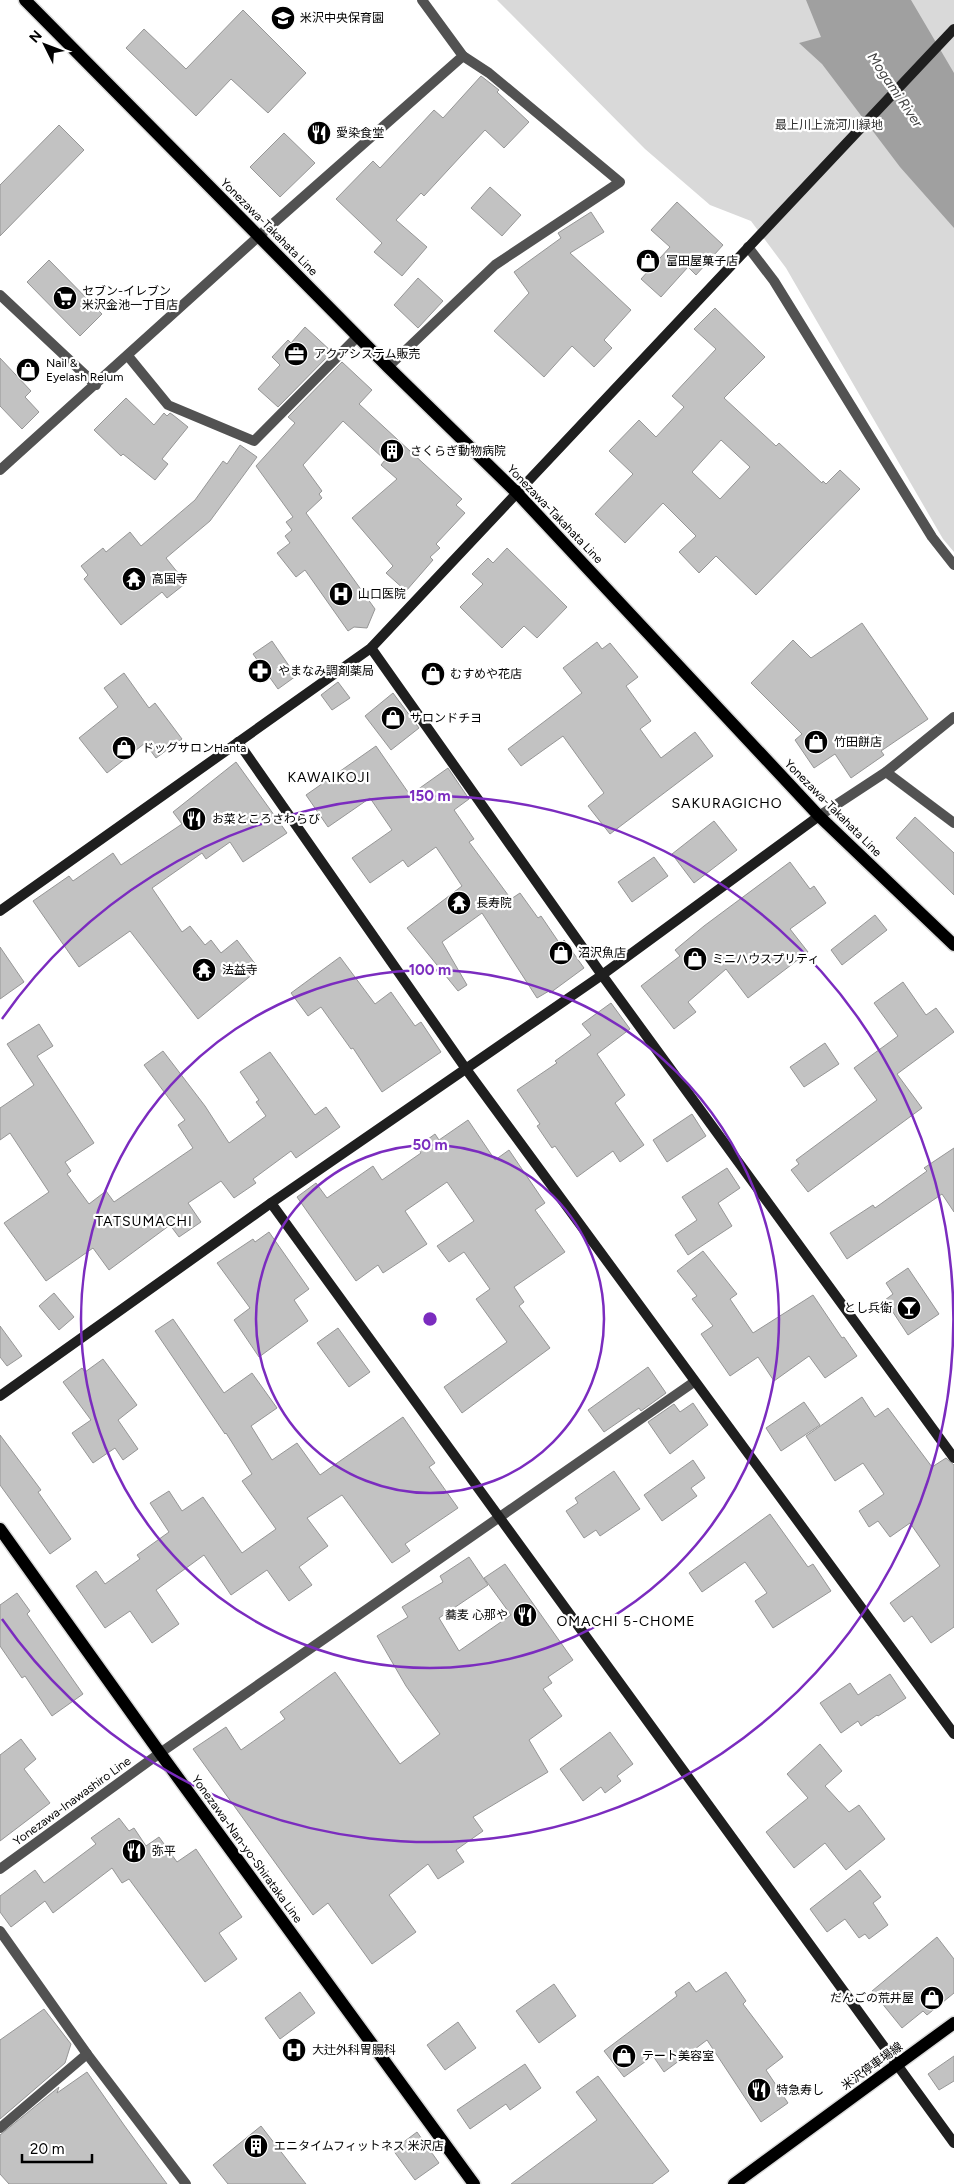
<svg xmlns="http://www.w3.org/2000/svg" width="954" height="2184" viewBox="0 0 954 2184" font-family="Figtree,'Noto Sans JP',sans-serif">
  <rect width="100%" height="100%" fill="#fff"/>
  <!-- green -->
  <path fill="#d9d9d9" d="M497 0H954V552L943 539 786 268 751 221 710 205 645 149Z"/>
  <!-- water -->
  <path fill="#a0a0a0" d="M806 0H911L954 73V228L900 167 822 64 799 43 821 37Z"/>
  <!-- building -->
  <g fill="#c2c2c2" stroke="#969696" fill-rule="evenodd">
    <path d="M243 10 306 73 268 113 231 79 196 116 126 48 144 29 186 69Z"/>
    <path d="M481 76 499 90 497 92 529 122 504 148 485 130 424 196 421 193 396 220 427 247 402 276 374 252 382 243 336 199 373 161 380 168 434 110 443 118Z"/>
    <path d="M59 125 84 150 0 236V185Z"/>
    <path d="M284 133 315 163 280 197 250 167Z"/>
    <path d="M490 187 521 215 502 236 471 208Z"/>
    <path d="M677 202 723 245 696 275 688 267 661 297 641 279 670 247 651 230Z"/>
    <path d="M591 212 604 232 570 253 631 310 604 340 612 348 594 367 572 346 544 377 494 331 529 293 514 272 561 238 558 233Z"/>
    <path d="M49 260 102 314 80 336 27 282Z"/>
    <path d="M418 278 443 301 418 328 394 305Z"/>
    <path d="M715 308 765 357 724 398 776 446 779 443 822 483 823 481 826 484 840 470 860 489 756 595 716 556 699 573 679 552 696 536 663 503 625 543 595 514 633 474 609 451 639 420 656 437 684 407 672 396 716 349 694 329ZM721 440 750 467 720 499 692 472Z"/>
    <path d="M305 327 332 352 278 407 258 389 280 365 272 357 288 340 291 343Z"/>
    <path d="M0 358 31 391 25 397 39 412 22 429 0 406Z"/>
    <path d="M342 362 372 390 359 404 462 499 456 505 465 513 436 544 440 548 430 557 433 560 406 591 386 573 393 566 352 518 397 479 381 465 385 460 343 421 303 465 322 491 319 494 322 498 306 513 375 609 367 628 354 627 348 631 305 570 296 577 277 553 290 543 285 536 292 530 286 522 293 517 256 466 295 423 288 417Z"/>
    <path d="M126 398 154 425 164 413 167 416 170 413 173 415 188 427 162 459 168 464 155 480 123 454 121 456 94 430Z"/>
    <path d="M240 445 257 457 210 521 166 558 186 583 167 598 162 592 121 625 84 579 88 575 81 566 103 548 106 552 130 532 141 546 195 500 223 461 227 464Z"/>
    <path d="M507 548 567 607 537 638 524 626 502 648 460 607 483 584 472 574 488 558 493 563Z"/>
    <path d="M862 623 928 719 881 751 884 755 851 778 835 754 814 768 795 740 802 734 751 683 793 640 811 658Z"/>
    <path d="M272 641 296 676 278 689 253 654Z"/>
    <path d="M597 642 602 649 610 643 638 677 626 686 651 721 640 729 661 758 695 732 713 756 610 834 588 806 604 793 563 736 521 766 508 749 582 693 563 668Z"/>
    <path d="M124 673 149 708 155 703 182 739 156 758 145 743 107 773 79 738 118 707 104 688Z"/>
    <path d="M338 682 350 698 332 710 321 695Z"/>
    <path d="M393 693 419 728 391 750 365 716Z"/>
    <path d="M376 746 410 795 448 768 469 799 454 810 474 839 469 842 511 899 520 893 538 918 541 916 560 944 564 940 584 968 550 993 549 991 537 998 482 913 442 942 467 985 458 991 407 928 462 886 436 847 408 867 403 860 370 883 352 858 392 830 370 798 328 827 306 795Z"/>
    <path d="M236 762 287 833 243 862 230 842 206 859 202 853 152 888 182 932 190 926 205 945 211 940 221 953 237 940 259 969 198 1019 130 931 79 967 33 901 69 876 73 881 113 853 121 865 182 824 173 812Z"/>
    <path d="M915 817 954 853V895L896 838Z"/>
    <path d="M714 821 737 850 694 883 672 854Z"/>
    <path d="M654 857 668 876 632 902 618 882Z"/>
    <path d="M790 862 810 889 814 886 826 903 790 929 808 952 748 998 726 969 688 1002 696 1012 674 1029 641 986 680 956 675 950 704 926Z"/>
    <path d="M875 915 887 930 842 965 831 950Z"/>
    <path d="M0 947 24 982 0 999Z"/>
    <path d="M340 957 375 1004 391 992 415 1026 421 1022 441 1052 382 1092 353 1048 351 1049 321 1007 308 1016 291 993Z"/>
    <path d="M903 982 926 1015 936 1008 954 1032 897 1074 922 1108 808 1192 791 1170 799 1164 796 1160 877 1100 854 1068 898 1036 874 1003Z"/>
    <path d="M611 1003 630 1029 597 1054 625 1095 615 1103 644 1145 620 1162 613 1151 577 1177 555 1146 552 1148 537 1126 540 1124 517 1090 557 1063 555 1061 591 1035 582 1024Z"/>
    <path d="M39 1024 53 1046 37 1056 94 1143 65 1162 71 1171 67 1174 89 1204 106 1191 114 1202 193 1148 178 1125 185 1120 144 1065 163 1051 205 1106 229 1143 266 1116 256 1102 259 1100 240 1072 270 1052 315 1115 326 1107 340 1127 296 1158 291 1151 253 1179 256 1183 234 1198 221 1181 188 1203 201 1222 179 1237 170 1225 109 1270 93 1248 46 1281 4 1223 49 1192 10 1133 0 1140V1108L34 1085 7 1044Z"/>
    <path d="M825 1043 839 1064 804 1087 790 1067Z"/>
    <path d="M692 1114 706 1136 667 1162 653 1140Z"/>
    <path d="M468 1120 495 1160 509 1150 545 1203 535 1210 565 1252 514 1287 524 1302 519 1306 550 1348 462 1413 444 1387 507 1342 476 1299 490 1289 464 1252 449 1262 437 1246 474 1221 447 1182 405 1211 427 1244 383 1273 378 1265 356 1281 297 1197 316 1183 327 1198 373 1166 382 1180 421 1153 417 1147 435 1134 439 1140Z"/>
    <path d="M954 1148V1212L942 1194 847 1259 830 1233 873 1205 875 1208 927 1171 924 1168Z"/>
    <path d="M727 1168 740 1188 718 1203 732 1226 688 1255 675 1235 697 1220 682 1197Z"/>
    <path d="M269 1232 309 1289 294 1300 308 1321 259 1357 234 1320 250 1308 217 1263 253 1239 255 1242Z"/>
    <path d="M703 1251 737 1294 730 1299 753 1333 813 1295 842 1338 844 1337 857 1356 825 1378 809 1356 774 1381 758 1357 730 1376 701 1334 713 1326 692 1299 697 1296 677 1271Z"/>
    <path d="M908 1268 939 1314 908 1335 885 1300 893 1294 886 1283Z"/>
    <path d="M54 1293 74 1317 59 1330 39 1306Z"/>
    <path d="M173 1319 224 1393 252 1373 277 1408 251 1426 272 1460 297 1443 320 1475 403 1417 435 1463 429 1467 458 1508 405 1544 410 1551 392 1563 342 1495 307 1518 328 1546 299 1567 312 1585 289 1601 267 1570 231 1595 204 1555 156 1590 179 1624 152 1643 130 1611 105 1628 76 1586 96 1571 105 1584 140 1559 137 1555 169 1532 150 1503 169 1491 182 1511 203 1497 242 1553 276 1529 242 1481 252 1474 226 1433 225 1434 155 1331Z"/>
    <path d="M0 1326 22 1356 7 1366 0 1357Z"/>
    <path d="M338 1328 370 1372 349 1387 317 1343Z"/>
    <path d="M103 1359 137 1405 118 1420 138 1449 123 1460 115 1448 93 1463 72 1433 91 1420 63 1382 82 1368 85 1372Z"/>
    <path d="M648 1367 666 1393 641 1411 639 1408 604 1432 588 1410Z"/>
    <path d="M862 1397 875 1417 888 1408 932 1467 946 1458 954 1465V1627L931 1643 912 1616 904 1622 890 1603 940 1566 910 1523 890 1537 878 1521 869 1527 859 1511 884 1494 863 1463 835 1481 806 1436Z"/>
    <path d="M804 1402 820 1425 781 1451 766 1428Z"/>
    <path d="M693 1403 708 1425 670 1454 648 1422 674 1404 680 1412Z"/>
    <path d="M0 1435 41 1490 38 1492 71 1539 50 1554 0 1485Z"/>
    <path d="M693 1460 705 1478 691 1488 697 1496 662 1521 644 1495Z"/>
    <path d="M614 1471 640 1509 600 1536 596 1530 584 1538 566 1511 578 1503 575 1498Z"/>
    <path d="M770 1514 808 1567 813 1564 831 1591 773 1628 755 1601 767 1593 745 1562 702 1592 689 1573Z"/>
    <path d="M469 1557 488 1585 439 1618 459 1651 511 1615 484 1578 505 1564 573 1660 548 1677 552 1683 543 1689 562 1716 529 1740 548 1772 473 1817 483 1831 456 1850 464 1862 438 1879 428 1864 389 1895 416 1932 372 1964 328 1903 313 1915 193 1749 226 1727 241 1750 285 1719 280 1712 335 1672 400 1764 440 1734 406 1686 377 1636 408 1617 402 1607 443 1582 440 1576Z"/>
    <path d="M17 1593 30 1611 27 1614 83 1694 52 1716 25 1676 22 1678 0 1646V1605Z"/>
    <path d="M890 1674 906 1698 878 1716 877 1715 861 1726 858 1721 841 1733 820 1703 850 1683 858 1695Z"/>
    <path d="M610 1732 633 1764 617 1776 621 1781 605 1793 601 1787 583 1801 560 1769Z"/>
    <path d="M21 1739 36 1759 24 1769 50 1803 0 1841V1755Z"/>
    <path d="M820 1744 842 1771 825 1786 849 1812 859 1805 885 1839 846 1870 825 1843 794 1868 766 1832 808 1798 787 1774Z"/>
    <path d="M119 1818 129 1831 134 1828 146 1846 159 1837 177 1862 196 1849 242 1917 219 1933 237 1959 205 1982 129 1879 122 1883 112 1868 53 1913 45 1901 11 1927 0 1912V1896L35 1870 44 1883 96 1844 91 1838Z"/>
    <path d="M860 1870 881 1897 873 1903 888 1925 869 1939 865 1934 859 1938 845 1919 827 1932 810 1909Z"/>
    <path d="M937 1937 954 1959V1993L927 2015 923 2011 902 2028 872 1991Z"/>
    <path d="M726 1972 746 2001 743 2004 783 2057 766 2070 788 2103 761 2122 707 2040 664 2072 653 2056 624 2077 604 2051 677 1996 675 1992 689 1982 696 1992Z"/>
    <path d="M554 1984 576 2016 539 2043 516 2011Z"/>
    <path d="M300 1992 315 2013 280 2039 265 2018Z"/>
    <path d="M44 2009 71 2044 65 2063 0 2119V2040Z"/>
    <path d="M458 2022 476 2048 445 2070 427 2045Z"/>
    <path d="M954 2056V2081L939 2090 928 2074Z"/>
    <path d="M525 2064 541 2088 510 2110 506 2104 470 2129 457 2110Z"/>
    <path d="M87 2072 124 2125 167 2184H9L0 2174V2135L59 2087 57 2093Z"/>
    <path d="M598 2076 669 2171 652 2184H511L597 2120 576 2092Z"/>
    <path d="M261 2126 306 2184H228L213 2165Z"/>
    <path d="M417 2132 439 2163 415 2180 393 2150Z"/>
  </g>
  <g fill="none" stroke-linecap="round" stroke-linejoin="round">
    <!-- primary casing -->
    <g stroke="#dbdbdb" stroke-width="15">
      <g id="primary">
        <path d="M25 0 388 367 517 493 819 816 954 945"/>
        <path d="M0 1529 160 1753 474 2184"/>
        <path d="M734 2184 954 2023"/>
      </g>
    </g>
    <!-- street -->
    <g stroke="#525252" stroke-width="10">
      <path d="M748 247 774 281 932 537 954 565"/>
      <path d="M0 295 96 385"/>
      <path d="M128 356 168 405 254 441 358 336"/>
      <path d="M388 367 495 265 620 182 489 73 463 56"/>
      <path d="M0 470 259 236 463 56 422 0"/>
      <path d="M886 772 954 823"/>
      <path d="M819 816 886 772 954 717"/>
      <path d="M0 1869 160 1753 694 1382"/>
      <path d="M0 1931 87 2054 186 2184"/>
      <path d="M0 2128 87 2054"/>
    </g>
    <!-- secondary -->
    <g stroke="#1f1f1f" stroke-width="10">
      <path d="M371 648 602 975 954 1458"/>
      <path d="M238 742 466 1069 954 1734"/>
      <path d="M0 911 371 648 954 29"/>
      <path d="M271 1203 954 2143"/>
      <path d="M0 1396 271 1203 602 975 819 816"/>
    </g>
    <!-- primary -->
    <use href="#primary" stroke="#000" stroke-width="12"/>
  </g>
  <!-- distance rings -->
  <g fill="none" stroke="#7b2cbf" stroke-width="2.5">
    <circle cx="430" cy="1319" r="174"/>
    <circle cx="430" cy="1319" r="349"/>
    <path d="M2 1019A523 523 0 1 1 2 1619"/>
  </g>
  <!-- icons -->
  <defs>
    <g id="school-disc" transform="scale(1.25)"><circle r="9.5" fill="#000" stroke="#fff"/><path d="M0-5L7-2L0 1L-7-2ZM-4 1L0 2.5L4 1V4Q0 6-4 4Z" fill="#fff"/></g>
    <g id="restaurant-disc" transform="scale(1.25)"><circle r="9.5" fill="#000" stroke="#fff"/><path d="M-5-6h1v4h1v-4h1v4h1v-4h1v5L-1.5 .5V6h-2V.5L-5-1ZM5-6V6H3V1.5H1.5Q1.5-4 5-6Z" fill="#fff"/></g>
    <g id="shop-disc" transform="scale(1.25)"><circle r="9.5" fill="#000" stroke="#fff"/><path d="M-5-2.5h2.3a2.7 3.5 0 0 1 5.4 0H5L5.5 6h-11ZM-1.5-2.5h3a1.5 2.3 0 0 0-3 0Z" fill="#fff"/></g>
    <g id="supermarket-disc" transform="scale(1.25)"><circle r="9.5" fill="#000" stroke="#fff"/><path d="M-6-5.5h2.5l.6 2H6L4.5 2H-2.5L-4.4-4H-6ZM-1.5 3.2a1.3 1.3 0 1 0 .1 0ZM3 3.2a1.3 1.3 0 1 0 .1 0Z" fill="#fff"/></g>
    <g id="office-disc" transform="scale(1.25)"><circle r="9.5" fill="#000" stroke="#fff"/><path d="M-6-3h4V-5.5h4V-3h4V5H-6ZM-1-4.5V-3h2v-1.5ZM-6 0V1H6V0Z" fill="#fff"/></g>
    <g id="building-disc" transform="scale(1.25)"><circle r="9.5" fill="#000" stroke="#fff"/><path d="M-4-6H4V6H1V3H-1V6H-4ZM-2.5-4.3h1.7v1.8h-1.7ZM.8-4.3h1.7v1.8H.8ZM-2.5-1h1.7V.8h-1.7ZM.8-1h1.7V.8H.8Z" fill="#fff"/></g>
    <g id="temple-disc" transform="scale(1.25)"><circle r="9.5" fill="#000" stroke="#fff"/><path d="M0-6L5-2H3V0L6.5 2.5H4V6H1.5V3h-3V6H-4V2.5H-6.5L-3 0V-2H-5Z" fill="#fff"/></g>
    <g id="hospital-disc" transform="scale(1.25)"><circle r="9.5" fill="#000" stroke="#fff"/><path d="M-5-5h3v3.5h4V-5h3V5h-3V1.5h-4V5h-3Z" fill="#fff"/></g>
    <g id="pharmacy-disc" transform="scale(1.25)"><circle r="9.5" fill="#000" stroke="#fff"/><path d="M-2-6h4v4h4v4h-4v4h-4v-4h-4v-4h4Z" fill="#fff"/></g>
    <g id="bar-disc" transform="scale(1.25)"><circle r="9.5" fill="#000" stroke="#fff"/><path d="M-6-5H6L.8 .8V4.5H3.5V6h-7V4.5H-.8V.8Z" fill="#fff"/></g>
  </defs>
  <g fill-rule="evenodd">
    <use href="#school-disc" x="283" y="18"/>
    <use href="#restaurant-disc" x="319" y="133"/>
    <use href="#shop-disc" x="648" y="261"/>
    <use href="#supermarket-disc" x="65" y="298"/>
    <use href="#office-disc" x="296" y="354"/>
    <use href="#shop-disc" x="28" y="370"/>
    <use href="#building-disc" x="392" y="451"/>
    <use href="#temple-disc" x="134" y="579"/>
    <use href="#hospital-disc" x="341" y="594"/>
    <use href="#pharmacy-disc" x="260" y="671"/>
    <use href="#shop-disc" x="433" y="674"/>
    <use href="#shop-disc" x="393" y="718"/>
    <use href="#shop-disc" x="816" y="742"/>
    <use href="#shop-disc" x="124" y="748"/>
    <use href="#restaurant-disc" x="194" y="819"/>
    <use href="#temple-disc" x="459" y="903"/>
    <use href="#shop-disc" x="561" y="953"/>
    <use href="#shop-disc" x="695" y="959"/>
    <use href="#temple-disc" x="204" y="970"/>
    <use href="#bar-disc" x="909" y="1308"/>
    <use href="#restaurant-disc" x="525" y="1615"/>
    <use href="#restaurant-disc" x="134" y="1851"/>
    <use href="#shop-disc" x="932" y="1998"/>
    <use href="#hospital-disc" x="294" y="2050"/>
    <use href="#shop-disc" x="624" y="2056"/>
    <use href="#restaurant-disc" x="759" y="2090"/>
    <use href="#building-disc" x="256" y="2146"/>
  </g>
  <g text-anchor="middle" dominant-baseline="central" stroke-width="4.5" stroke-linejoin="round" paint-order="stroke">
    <!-- poi labels -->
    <g font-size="12" fill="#000" stroke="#fff" text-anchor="start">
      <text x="300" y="18">米沢中央保育園</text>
      <text x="336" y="133">愛染食堂</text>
      <text x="666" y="261">富田屋菓子店</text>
      <text x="82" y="291">セブン-イレブン<tspan x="82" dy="14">米沢金池一丁目店</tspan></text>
      <text x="314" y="354">アクアシステム販売</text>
      <text x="46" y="363">Nail &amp;<tspan x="46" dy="14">Eyelash Relum</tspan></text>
      <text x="410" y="451">さくらぎ動物病院</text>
      <text x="152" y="579">高国寺</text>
      <text x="358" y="594">山口医院</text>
      <text x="278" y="671">やまなみ調剤薬局</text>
      <text x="450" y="674">むすめや花店</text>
      <text x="410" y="718">サロンドチヨ</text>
      <text x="834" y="742">竹田餅店</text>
      <text x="142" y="748">ドッグサロンHanta</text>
      <text x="212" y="819">お菜ところさわらび</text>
      <text x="476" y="903">長寿院</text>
      <text x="578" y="953">沼沢魚店</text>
      <text x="712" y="959">ミニハウスプリティ</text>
      <text x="222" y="970">法益寺</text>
      <text x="892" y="1308" text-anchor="end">とし兵衛</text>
      <text x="508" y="1615" text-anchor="end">蕎麦 心那や</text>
      <text x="152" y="1851">弥平</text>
      <text x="914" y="1998" text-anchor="end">だんごの荒井屋</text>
      <text x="312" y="2050">大辻外科胃腸科</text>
      <text x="642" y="2056">テート美容室</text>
      <text x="776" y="2090">特急寿し</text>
      <text x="274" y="2146">エニタイムフィットネス 米沢店</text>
    </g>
    <!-- park labels -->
    <g font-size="12" fill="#303030" stroke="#fff">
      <text x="829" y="125">最上川上流河川緑地</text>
    </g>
    <!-- street labels -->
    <g font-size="12" fill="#000" stroke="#fff">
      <text transform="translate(269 227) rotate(45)">Yonezawa-Takahata Line</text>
      <text transform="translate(555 514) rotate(46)">Yonezawa-Takahata Line</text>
      <text transform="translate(833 808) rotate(45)">Yonezawa-Takahata Line</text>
      <text transform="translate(72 1801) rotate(-36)">Yonezawa-Inawashiro Line</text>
      <text transform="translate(247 1849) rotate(54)">Yonezawa-Nan-yo-Shirataka Line</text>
      <text transform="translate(872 2066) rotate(-36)">米沢停車場線</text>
    </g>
    <!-- water labels -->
    <g font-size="14" font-style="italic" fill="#414141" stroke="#fff">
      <text transform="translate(895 90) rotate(56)">Mogami River</text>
    </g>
    <!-- neighbourhood labels -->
    <g font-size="14" letter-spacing="1" fill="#000" stroke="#fff">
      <text x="329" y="777">KAWAIKOJI</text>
      <text x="727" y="803">SAKURAGICHO</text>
      <text x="144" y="1221">TATSUMACHI</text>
      <text x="626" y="1621">OMACHI 5-CHOME</text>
    </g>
  </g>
  <circle cx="430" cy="1319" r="8" fill="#7b2cbf" stroke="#fff" stroke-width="2.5"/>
  <g font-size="15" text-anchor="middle" font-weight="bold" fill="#7b2cbf" stroke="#fff" stroke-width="4.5" stroke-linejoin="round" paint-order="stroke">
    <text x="430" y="801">150 m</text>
    <text x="430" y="975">100 m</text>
    <text x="430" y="1150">50 m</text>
  </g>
  <!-- north arrow -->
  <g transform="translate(45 45) rotate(312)" stroke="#ffffff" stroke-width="4" paint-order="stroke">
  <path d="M0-4L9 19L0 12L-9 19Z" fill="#000000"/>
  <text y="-8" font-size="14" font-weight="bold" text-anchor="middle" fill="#000000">N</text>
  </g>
  <!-- scale -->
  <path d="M22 2154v8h70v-8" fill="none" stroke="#000000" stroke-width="2.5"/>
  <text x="30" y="2154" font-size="15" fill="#000000" stroke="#ffffff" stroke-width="4" paint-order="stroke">20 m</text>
</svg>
